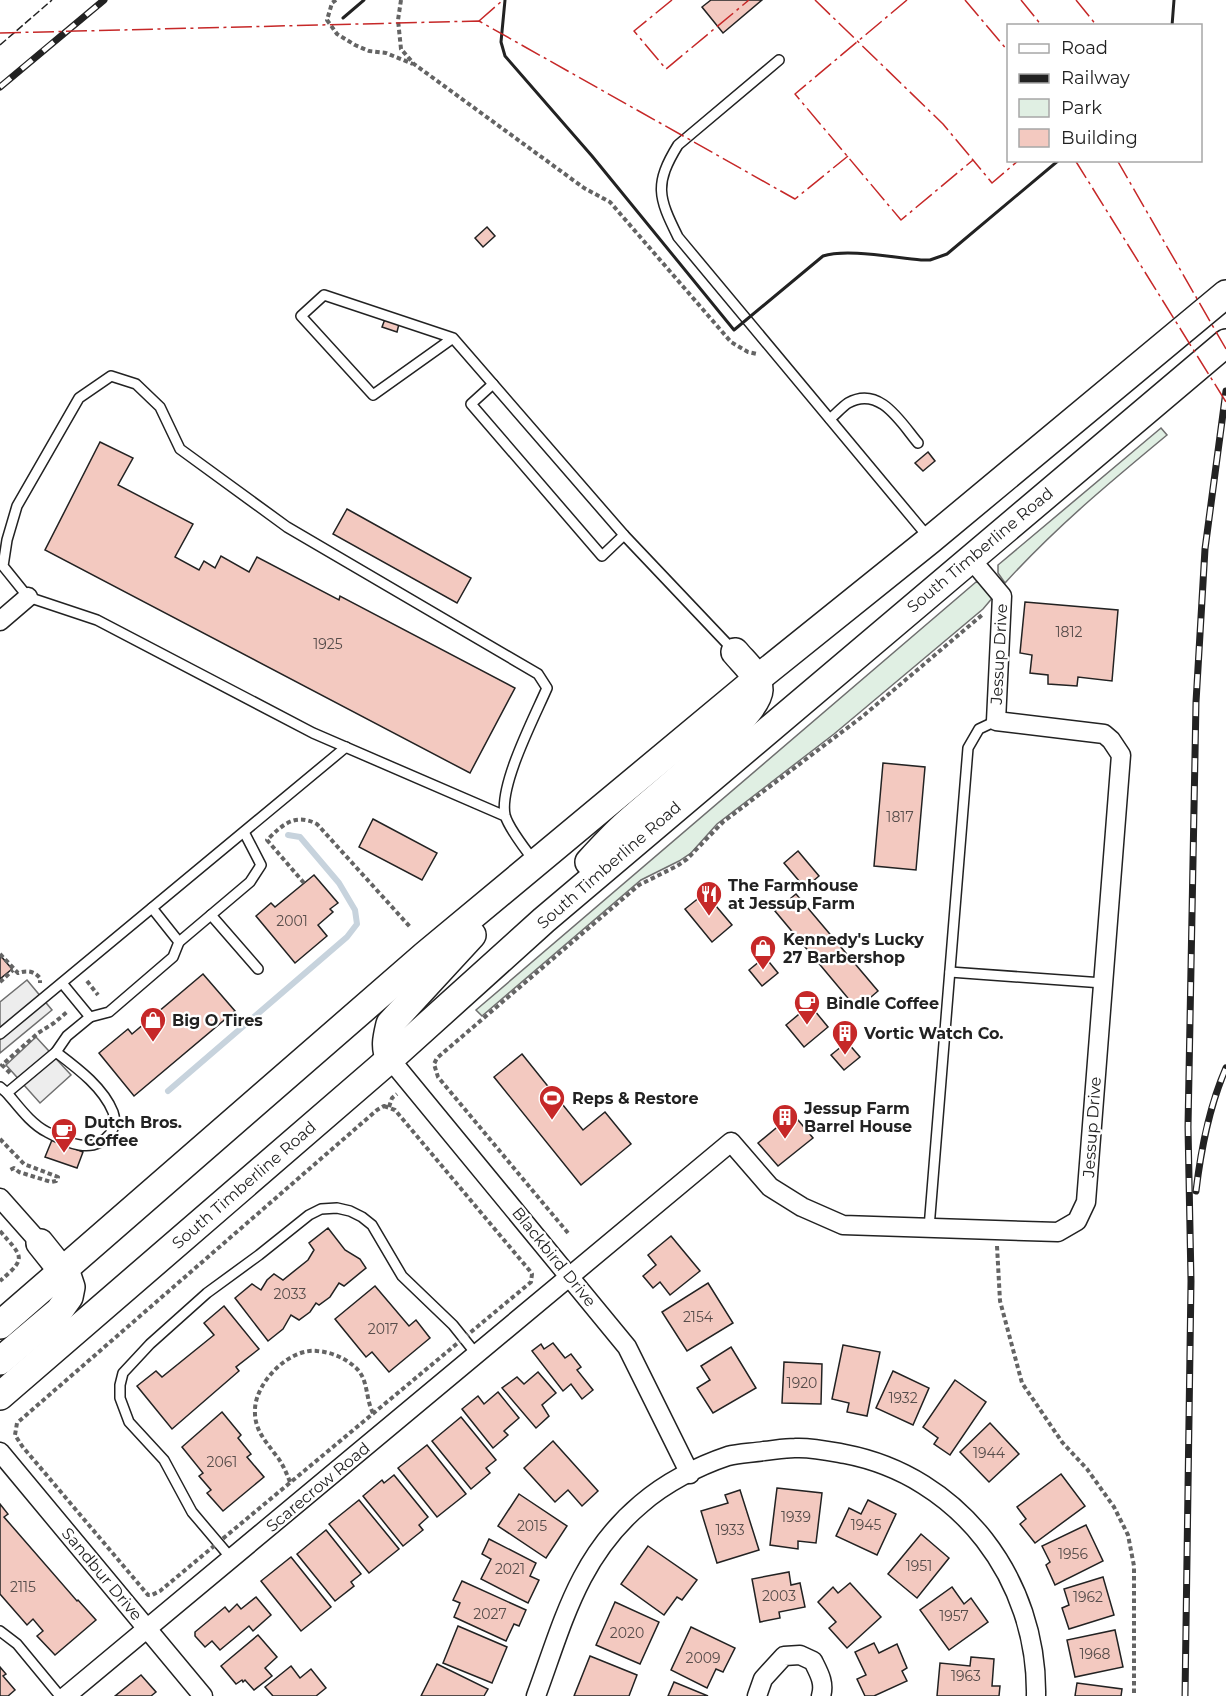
<svg xmlns="http://www.w3.org/2000/svg" width="1226" height="1696" viewBox="0 0 1226 1696" font-family="Montserrat,sans-serif">
  <rect width="100%" height="100%" fill="#fff"/>
  <!-- green -->
  <g fill="#e0efe3" stroke="#6f6f6f" stroke-width="1.5">
    <path d="M1161 428 1167 435C1109 483 1056 527 1005 583L998 573V565Z"/>
    <path d="M976 582 981 583 994 596 983 609 834 734 717 824 691 853 679 861 641 880 482 1016 476 1010Z"/>
  </g>
  <!-- parking -->
  <g fill="#ededed" stroke="#6f6f6f" stroke-width="1.5">
    <path d="M27 980 52 1010 0 1053V1002Z"/>
    <path d="M36 1037 71 1075 40 1103 6 1065Z"/>
  </g>
  <g fill="none" stroke-linecap="round" stroke-linejoin="round">
    <!-- stream -->
    <path stroke="#c7d3dd" stroke-width="6" d="M168 1091 347 937 357 924 355 910 339 883 300 837 288 835"/>
  </g>
  <!-- building -->
  <g fill="#f3c9c0" stroke="#222" stroke-width="1.5">
    <path d="M711 0H762L723 33 702 7Z"/>
    <path d="M487 227 495 236 483 247 475 238Z"/>
    <path d="M385 319 399 324 397 332 382 327Z"/>
    <path d="M100 442 133 458 118 485 193 524 175 557 199 570 204 561 215 568 221 556 249 572 257 557 339 600 340 596 515 688 470 773 45 550Z"/>
    <path d="M928 452 935 461 923 471 915 463Z"/>
    <path d="M347 509 471 578 457 603 333 534Z"/>
    <path d="M1025 602 1118 610 1112 681 1078 677 1077 686 1048 684V675L1030 673 1032 655 1020 653Z"/>
    <path d="M883 763 925 767 916 870 874 866Z"/>
    <path d="M373 819 437 853 422 880 359 847Z"/>
    <path d="M798 851 819 876 805 888 784 863Z"/>
    <path d="M314 875 338 903 330 909 333 912 318 925 327 936 295 963 256 916 271 903 275 907Z"/>
    <path d="M705 893 732 925 712 942 685 909Z"/>
    <path d="M796 894 878 991 857 1009 775 911Z"/>
    <path d="M0 955 12 969 0 979Z"/>
    <path d="M765 957 778 973 762 986 749 970Z"/>
    <path d="M203 974 235 1011 134 1096 99 1053 128 1029 132 1034Z"/>
    <path d="M810 1005 828 1027 804 1047 786 1025Z"/>
    <path d="M847 1042 860 1057 844 1070 831 1055Z"/>
    <path d="M522 1054 583 1130 605 1112 631 1144 581 1185 494 1077Z"/>
    <path d="M793 1114 813 1138 778 1166 758 1143Z"/>
    <path d="M52 1140 83 1152 77 1168 45 1157Z"/>
    <path d="M328 1228 345 1250 360 1259 366 1268 344 1286 339 1283 330 1297 319 1305 316 1303 310 1312 299 1320 291 1315 283 1329 268 1341 235 1298 252 1284 261 1290 267 1280 274 1274 283 1280 308 1260 314 1250 309 1243Z"/>
    <path d="M671 1236 700 1271 670 1295 660 1282 653 1288 643 1276 656 1265 648 1255Z"/>
    <path d="M708 1283 733 1323 687 1351 662 1312Z"/>
    <path d="M375 1286 409 1326 416 1320 430 1338 389 1372 372 1352 366 1357 335 1319Z"/>
    <path d="M224 1306 259 1349 236 1367 239 1371 172 1429 137 1386 156 1371 162 1377 214 1335 204 1323Z"/>
    <path d="M553 1343 565 1358 571 1354 581 1367 577 1370 593 1390 582 1399 571 1384 563 1391 532 1351 541 1344 544 1349Z"/>
    <path d="M843 1345 880 1352 867 1416 847 1412 849 1403 832 1399Z"/>
    <path d="M731 1347 756 1388 713 1413 697 1388 710 1380 701 1366Z"/>
    <path d="M784 1362 822 1364 821 1404 782 1403Z"/>
    <path d="M893 1371 929 1388 913 1425 876 1408Z"/>
    <path d="M538 1372 556 1393 542 1405 549 1416 536 1428 502 1388 517 1377 524 1384Z"/>
    <path d="M955 1380 986 1402 950 1455 934 1444 938 1438 923 1427Z"/>
    <path d="M498 1392 519 1418 504 1431 508 1435 493 1448 462 1409 478 1396 484 1404Z"/>
    <path d="M222 1412 241 1435 238 1438 251 1454 247 1457 264 1477 223 1511 207 1493 211 1490 199 1476 203 1473 182 1447Z"/>
    <path d="M461 1417 496 1460 486 1468 490 1473 471 1489 432 1441Z"/>
    <path d="M990 1423 1019 1454 989 1482 960 1452Z"/>
    <path d="M553 1441 598 1491 582 1506 568 1490 555 1502 524 1468Z"/>
    <path d="M427 1445 466 1494 437 1517 398 1468Z"/>
    <path d="M1061 1474 1085 1506 1035 1543 1020 1524 1026 1519 1017 1507Z"/>
    <path d="M394 1475 428 1517 419 1525 423 1530 403 1546 363 1496 382 1480 384 1483Z"/>
    <path d="M777 1488 822 1493 816 1543 798 1541V1549L770 1545Z"/>
    <path d="M740 1490 759 1550 717 1563 701 1511 728 1503 725 1495Z"/>
    <path d="M519 1494 567 1526 546 1558 498 1526Z"/>
    <path d="M359 1500 399 1549 369 1573 329 1524Z"/>
    <path d="M868 1500 896 1514 877 1555 836 1536 849 1508 861 1514Z"/>
    <path d="M0 1504 8 1514 4 1517 77 1601 78 1600 96 1620 55 1655 37 1636 43 1631 33 1619 27 1625 0 1594Z"/>
    <path d="M1086 1525 1103 1561 1055 1585 1046 1565 1050 1562 1042 1546Z"/>
    <path d="M326 1530 361 1574 351 1582 354 1586 335 1601 297 1554Z"/>
    <path d="M921 1534 949 1558 917 1598 888 1574Z"/>
    <path d="M489 1539 536 1563 530 1576 539 1580 528 1603 481 1579 491 1559 482 1554Z"/>
    <path d="M648 1546 697 1580 682 1600 677 1597 664 1615 621 1584Z"/>
    <path d="M291 1557 331 1607 301 1631 261 1581Z"/>
    <path d="M789 1572 791 1585 800 1583 805 1607 779 1612 780 1618 760 1622 752 1579Z"/>
    <path d="M1103 1577 1114 1615 1069 1629 1062 1608 1069 1605 1064 1589Z"/>
    <path d="M462 1581 526 1610 519 1626 514 1624 506 1641 454 1617 460 1603 453 1600Z"/>
    <path d="M850 1583 881 1617 847 1648 829 1628 836 1622 818 1602 833 1587 838 1593Z"/>
    <path d="M952 1587 964 1604 971 1598 988 1622 949 1650 920 1610Z"/>
    <path d="M256 1597 271 1615 253 1631 249 1626 220 1650 212 1641 205 1647 195 1636V1632L225 1607 229 1612 237 1604 241 1609Z"/>
    <path d="M615 1602 659 1622 640 1664 596 1645Z"/>
    <path d="M458 1626 507 1647 492 1683 443 1663Z"/>
    <path d="M691 1627 735 1648 723 1672 716 1669 707 1688 671 1670Z"/>
    <path d="M1115 1630 1123 1667 1075 1677 1067 1640Z"/>
    <path d="M258 1635 277 1657 265 1668 272 1676 254 1690 245 1680 243 1682 242 1680 236 1684 221 1666Z"/>
    <path d="M874 1643 879 1653 897 1644 907 1668 902 1671 907 1681 874 1696H865L857 1679 866 1675 855 1652Z"/>
    <path d="M590 1656 637 1675 629 1696H574Z"/>
    <path d="M971 1657 994 1659 992 1686H1000L999 1696H937L940 1663 970 1666Z"/>
    <path d="M437 1664 488 1689 484 1696H421Z"/>
    <path d="M291 1666 300 1678 311 1669 326 1688 316 1696H273L265 1687Z"/>
    <path d="M0 1667 6 1674 3 1676 15 1690 8 1696H0Z"/>
    <path d="M141 1675 156 1692 151 1696H115Z"/>
    <path d="M674 1682 708 1696H668Z"/>
    <path d="M1077 1683 1122 1689 1121 1696H1075Z"/>
  </g>
  <g fill="none" stroke-linecap="round" stroke-linejoin="round">
    <!-- lane casing -->
    <g stroke="#222" stroke-width="12">
      <g id="lane">
        <path d="M779 60 678 145C654 184 658 197 678 237L929 538"/>
        <path d="M453 338 373 395 301 316 324 295 453 338 624 535 734 651"/>
        <path d="M493 384 471 404 602 556 624 535"/>
        <path d="M830 419C836 414 842 407 848 403 880 385 901 423 918 443"/>
        <path d="M505 816 313 733 97 620 28 597 3 566 7 540 17 506 79 398 111 376 136 384 160 407 180 449 287 527 538 674 547 688C534 718 499 785 505 815 508 827 528 853 535 862"/>
        <path d="M211 915 258 969"/>
        <path d="M179 942 250 882 261 865 244 832"/>
        <path d="M950 972 1103 983"/>
        <path d="M62 983 90 1017 109 1012 173 957 179 942 152 908"/>
        <path d="M0 1034 346 747"/>
        <path d="M0 1087 7 1093 56 1052 67 1036 90 1017"/>
        <path d="M7 1093C19 1107 31 1124 47 1132 67 1143 93 1155 110 1134 115 1127 116 1120 113 1112 103 1087 77 1068 56 1052"/>
        <path d="M929 1228 968 748 979 729 996 721"/>
        <path d="M231 1558 192 1512 164 1460 129 1422 120 1398V1385L123 1373 150 1344 207 1293 259 1255 309 1215 321 1209 337 1208 350 1211 362 1217 372 1225 402 1276 453 1325 477 1355"/>
        <path d="M0 1631 17 1644 60 1696"/>
      </g>
    </g>
    <!-- street casing -->
    <g stroke="#222" stroke-width="21">
      <g id="street">
        <path d="M0 621 28 597"/>
        <path d="M390 1059 627 1347 690 1474"/>
        <path d="M0 1198 40 1243"/>
        <path d="M0 1452 203 1696"/>
        <path d="M66 1696 731 1142 770 1187 802 1207 843 1225 1058 1232 1077 1221 1086 1202 1121 755 1111 740 1104 734 996 721 1002 596 970 558"/>
        <path d="M536 1696C563 1623 578 1557 641 1504 665 1483 698 1466 728 1456 739 1453 752 1453 764 1451 774 1450 785 1448 795 1448 811 1447 829 1451 845 1454 960 1476 1038 1580 1036 1696"/>
        <path d="M757 1696 763 1679 784 1656 800 1655 813 1661C819 1673 825 1683 821 1696"/>
      </g>
    </g>
    <!-- primary casing -->
    <g stroke="#222" stroke-width="30">
      <g id="primary">
        <path d="M589 862C600 850 612 837 624 826 648 803 758 718 759 690 759 675 745 664 735 652"/>
        <path d="M390 1059C384 1047 387 1037 390 1024L472 935"/>
        <path d="M0 1325 424 956 757 679 930 540 1226 294"/>
        <path d="M0 1361 59 1311 69 1297 71 1287 68 1278 40 1243"/>
        <path d="M0 1396 390 1059 544 920 1226 343"/>
      </g>
    </g>
    <!-- path -->
    <g stroke="#646464" stroke-width="4" stroke-dasharray="4.5 3" stroke-linecap="butt">
      <path d="M336 0 332 3 327 20 337 34 355 45 369 51 386 53 413 64"/>
      <path d="M401 0 398 20 401 49 414 64 584 188 610 202 731 342 748 352 757 354"/>
      <path d="M304 883 267 840C283 824 295 813 317 824L411 928"/>
      <path d="M0 954 18 973C27 970 34 971 40 978V983"/>
      <path d="M87 981 98 995"/>
      <path d="M0 982 13 970"/>
      <path d="M10 1073 2 1065 38 1033 54 1023 67 1012"/>
      <path d="M384 1106 395 1110 530 1271 532 1274 531 1282 160 1591 152 1595H148L22 1446 15 1435 17 1423 377 1110Z"/>
      <path d="M389 1107 392 1098 397 1094"/>
      <path d="M0 1139 24 1164 58 1177 56 1181 51 1182 19 1172 14 1168 8 1171"/>
      <path d="M0 1231C22 1257 28 1257 0 1281"/>
      <path d="M568 1233 438 1077 434 1064 437 1058 639 885 677 866 687 859 723 822 863 716 982 615"/>
      <path d="M997 1246 1000 1301 1022 1383 1062 1442 1087 1469 1114 1507 1128 1535 1134 1566V1696"/>
      <path d="M290 1482C286 1472 282 1462 275 1454 264 1439 254 1429 255 1409 256 1382 289 1348 317 1351 331 1352 345 1358 355 1367 369 1379 365 1398 373 1413"/>
    </g>
    <!-- lane -->
    <use href="#lane" stroke="#fff" stroke-width="9"/>
    <!-- street -->
    <use href="#street" stroke="#fff" stroke-width="18"/>
    <!-- primary -->
    <use href="#primary" stroke="#fff" stroke-width="27"/>
    <!-- rail casing -->
    <g stroke="#222" stroke-width="7">
      <g id="rail">
        <path d="M0 87 104 0"/>
        <path d="M1196 1191C1201 1149 1209 1107 1226 1068"/>
        <path d="M1185 1696 1191 1281 1188 1127 1196 702 1205 549 1226 391"/>
      </g>
    </g>
    <!-- rail -->
    <use href="#rail" stroke="#fff" stroke-width="4.5" stroke-dasharray="14" stroke-linecap="butt"/>
    <!-- fence -->
    <path stroke="#222" stroke-width="1.5" stroke-dasharray="8 3" stroke-linecap="butt" d="M0 45 52 0"/>
    <!-- wall -->
    <g stroke="#222" stroke-width="3">
      <path d="M505 0 501 42 505 56 592 156 734 330 823 256C847 248 895 258 921 260H930L947 254 1059 160"/>
      <path d="M343 18 364 0"/>
      <path d="M1172 26 1174 0"/>
    </g>
    <!-- power -->
    <g stroke="#c62828" stroke-width="1.5" stroke-dasharray="21 4.5 3 4.5" stroke-linecap="butt">
      <path d="M672 0 634 31 666 69 749 0"/>
      <path d="M815 0 943 124 973 160"/>
      <path d="M907 0 795 94 901 220 973 160 992 183 1019 160"/>
      <path d="M965 0 1008 51"/>
      <path d="M1021 0 1042 26"/>
      <path d="M1076 0 1097 26"/>
      <path d="M479 21 503 0"/>
      <path d="M0 33 479 21 795 199 848 156"/>
      <path d="M1075 160 1226 402"/>
      <path d="M1117 160 1226 349"/>
    </g>
  </g>
  <!-- icons -->
  <defs>
    <g id="restaurant-pin" transform="scale(1.35)"><path d="M0 17L-7.5 6A9.5 9.5 0 1 1 7.5 6Z" fill="#c62828" stroke="#fff"/><path d="M-5-6h1v4h1v-4h1v4h1v-4h1v5L-1.5 .5V6h-2V.5L-5-1ZM5-6V6H3V1.5H1.5Q1.5-4 5-6Z" fill="#fff"/></g>
    <g id="shop-pin" transform="scale(1.35)"><path d="M0 17L-7.5 6A9.5 9.5 0 1 1 7.5 6Z" fill="#c62828" stroke="#fff"/><path d="M-5-2.5h2.3a2.7 3.5 0 0 1 5.4 0H5L5.5 6h-11ZM-1.5-2.5h3a1.5 2.3 0 0 0-3 0Z" fill="#fff"/></g>
    <g id="cafe-pin" transform="scale(1.35)"><path d="M0 17L-7.5 6A9.5 9.5 0 1 1 7.5 6Z" fill="#c62828" stroke="#fff"/><path d="M-5.5-4.5H6V0H3Q3 3.5 0 3.5H-2.5Q-5.5 3.5-5.5 0ZM3-3.2v2h1.7v-2ZM-6 4.5H4V6H-6Z" fill="#fff"/></g>
    <g id="building-pin" transform="scale(1.35)"><path d="M0 17L-7.5 6A9.5 9.5 0 1 1 7.5 6Z" fill="#c62828" stroke="#fff"/><path d="M-4-6H4V6H1V3H-1V6H-4ZM-2.5-4.3h1.7v1.8h-1.7ZM.8-4.3h1.7v1.8H.8ZM-2.5-1h1.7V.8h-1.7ZM.8-1h1.7V.8H.8Z" fill="#fff"/></g>
    <g id="stadium-pin" transform="scale(1.35)"><path d="M0 17L-7.5 6A9.5 9.5 0 1 1 7.5 6Z" fill="#c62828" stroke="#fff"/><path d="M0-5a6.5 5 0 1 0 0 10a6.5 5 0 1 0 0-10ZM-3.5-1.8h7v3.6h-7Z" fill="#fff"/></g>
  </defs>
  <g fill-rule="evenodd">
    <use href="#restaurant-pin" x="709" y="894"/>
    <use href="#shop-pin" x="763" y="948"/>
    <use href="#cafe-pin" x="807" y="1003"/>
    <use href="#shop-pin" x="153" y="1020"/>
    <use href="#building-pin" x="845" y="1033"/>
    <use href="#stadium-pin" x="552" y="1098"/>
    <use href="#building-pin" x="785" y="1117"/>
    <use href="#cafe-pin" x="64" y="1131"/>
  </g>
  <g text-anchor="middle" dominant-baseline="central" stroke-width="4.5" stroke-linejoin="round" paint-order="stroke">
    <!-- number labels -->
    <g font-size="14" fill="#564c4a">
      <text x="1069" y="632">1812</text>
      <text x="328" y="644">1925</text>
      <text x="900" y="817">1817</text>
      <text x="292" y="921">2001</text>
      <text x="290" y="1294">2033</text>
      <text x="698" y="1317">2154</text>
      <text x="383" y="1329">2017</text>
      <text x="802" y="1383">1920</text>
      <text x="903" y="1398">1932</text>
      <text x="989" y="1453">1944</text>
      <text x="222" y="1462">2061</text>
      <text x="796" y="1517">1939</text>
      <text x="866" y="1525">1945</text>
      <text x="532" y="1526">2015</text>
      <text x="730" y="1530">1933</text>
      <text x="1073" y="1554">1956</text>
      <text x="919" y="1566">1951</text>
      <text x="510" y="1569">2021</text>
      <text x="23" y="1587">2115</text>
      <text x="779" y="1596">2003</text>
      <text x="1088" y="1597">1962</text>
      <text x="490" y="1614">2027</text>
      <text x="954" y="1616">1957</text>
      <text x="627" y="1633">2020</text>
      <text x="1095" y="1654">1968</text>
      <text x="703" y="1658">2009</text>
      <text x="966" y="1676">1963</text>
    </g>
    <!-- street labels -->
    <g font-size="16" fill="#222" stroke="#fff">
      <text transform="translate(980 550) rotate(-40)">South Timberline Road</text>
      <text transform="translate(999 654) rotate(-87)">Jessup Drive</text>
      <text transform="translate(609 865) rotate(-41)">South Timberline Road</text>
      <text transform="translate(1092 1127) rotate(-86)">Jessup Drive</text>
      <text transform="translate(244 1185) rotate(-41)">South Timberline Road</text>
      <text transform="translate(554 1257) rotate(51)">Blackbird Drive</text>
      <text transform="translate(318 1487) rotate(-40)">Scarecrow Road</text>
      <text transform="translate(102 1574) rotate(50)">Sandbur Drive</text>
    </g>
    <!-- poi labels -->
    <g font-size="16" font-weight="bold" fill="#222" stroke="#fff" text-anchor="start">
      <text x="728" y="885">The Farmhouse<tspan x="728" dy="18">at Jessup Farm</tspan></text>
      <text x="783" y="939">Kennedy's Lucky<tspan x="783" dy="18">27 Barbershop</tspan></text>
      <text x="826" y="1003">Bindle Coffee</text>
      <text x="172" y="1020">Big O Tires</text>
      <text x="864" y="1033">Vortic Watch Co.</text>
      <text x="572" y="1098">Reps &amp; Restore</text>
      <text x="804" y="1108">Jessup Farm<tspan x="804" dy="18">Barrel House</tspan></text>
      <text x="84" y="1122">Dutch Bros.<tspan x="84" dy="18">Coffee</tspan></text>
    </g>
  </g>
  <!-- legend -->
  <rect x="1007" y="24" width="195" height="138" fill="#ffffff" stroke="#a7a7a7" stroke-width="1.5"/>
  <rect x="1019" y="44" width="30" height="9" fill="#ffffff" stroke="#a7a7a7" stroke-width="1.5"/>
  <text x="1061" y="54" font-size="18" fill="#222222">Road</text>
  <rect x="1019" y="74" width="30" height="9" fill="#222222" stroke="#a7a7a7" stroke-width="1.5"/>
  <text x="1061" y="84" font-size="18" fill="#222222">Railway</text>
  <rect x="1019" y="99" width="30" height="18" fill="#e0efe3" stroke="#a7a7a7" stroke-width="1.5"/>
  <text x="1061" y="114" font-size="18" fill="#222222">Park</text>
  <rect x="1019" y="129" width="30" height="18" fill="#f3c9c0" stroke="#a7a7a7" stroke-width="1.5"/>
  <text x="1061" y="144" font-size="18" fill="#222222">Building</text>
</svg>
